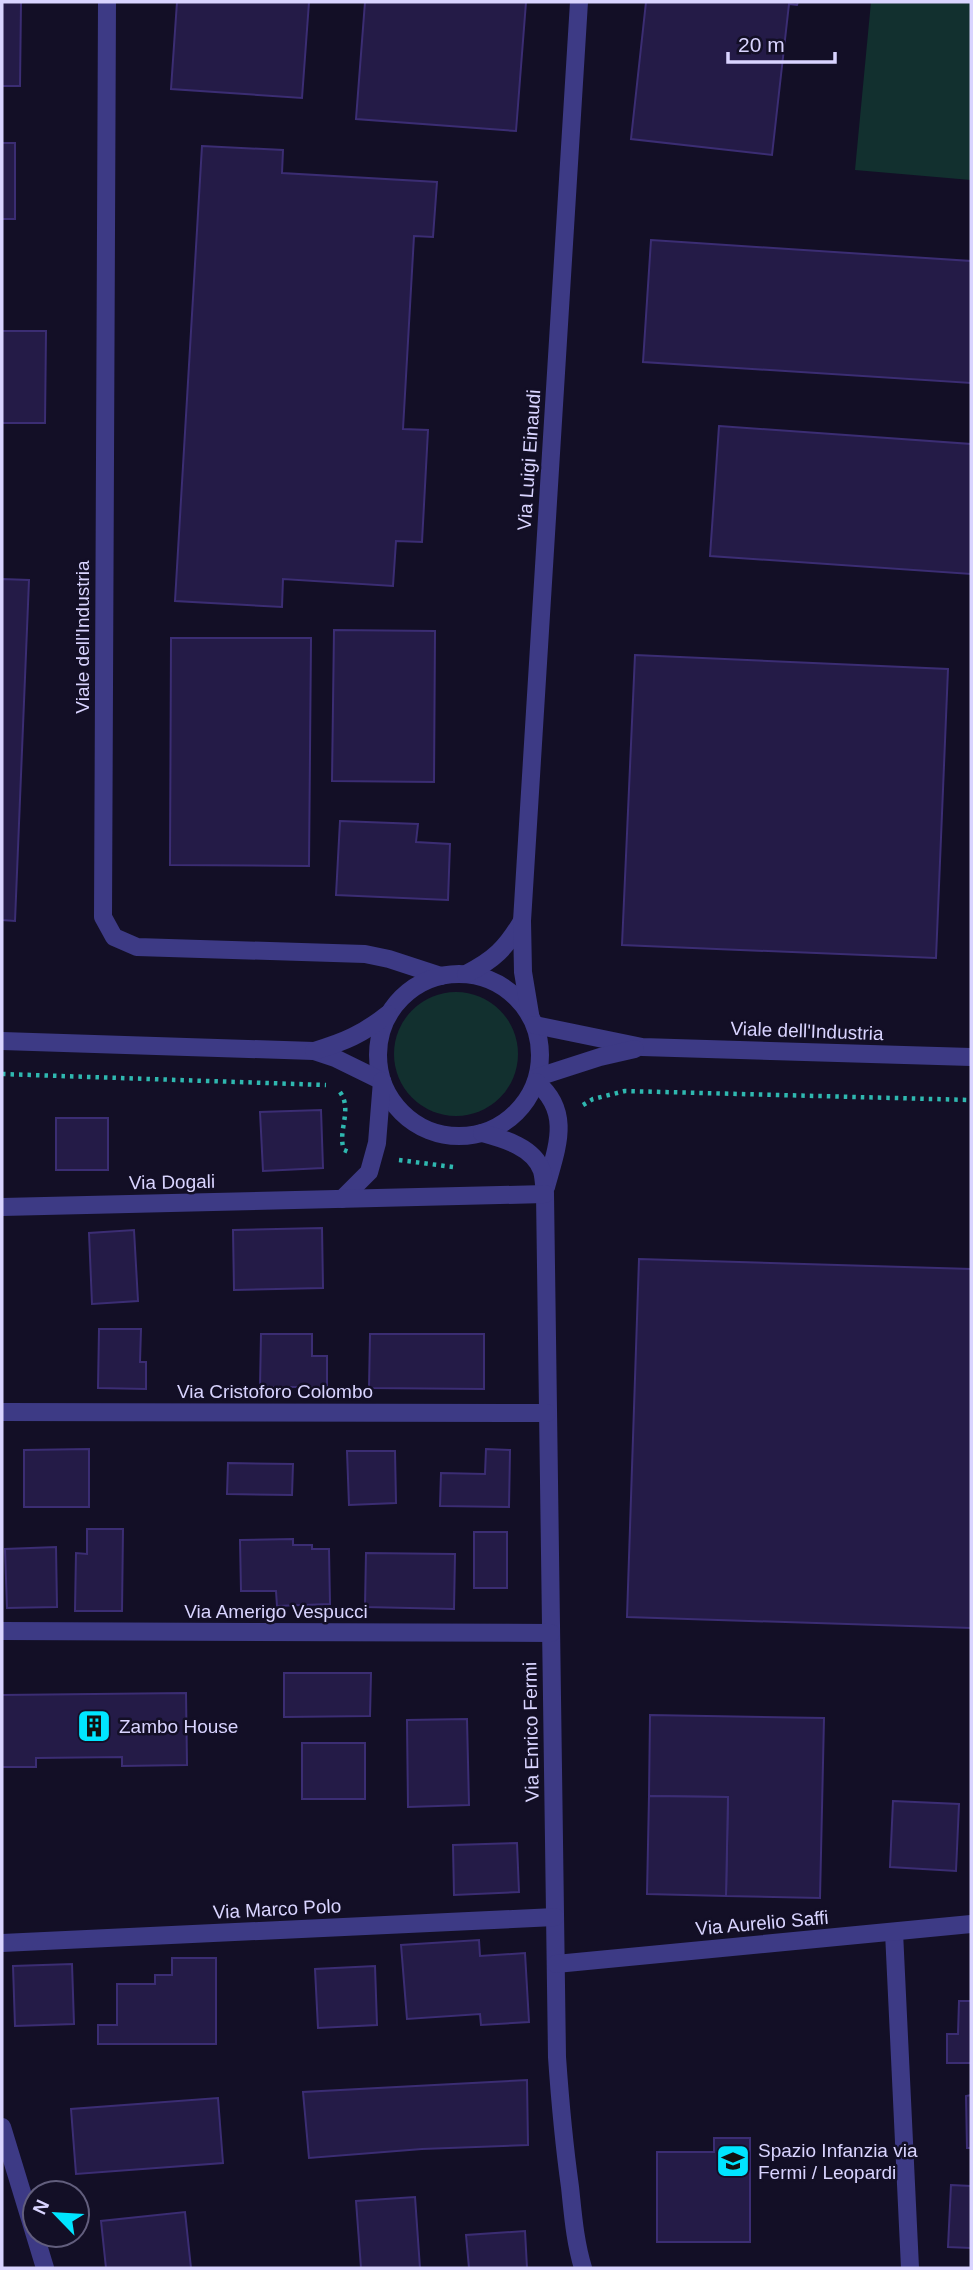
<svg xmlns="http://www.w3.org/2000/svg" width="973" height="2270" viewBox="0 0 973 2270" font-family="Arial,sans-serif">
  <rect width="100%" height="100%" fill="#130f26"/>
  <!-- green -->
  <g fill="#12302f">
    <path d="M871 2H971V180L855 170Z"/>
    <circle cx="456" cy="1054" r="62"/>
  </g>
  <!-- building -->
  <g fill="#241b47" stroke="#3b2d73" stroke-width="2">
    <path d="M2 2H21L20 86H2Z"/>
    <path d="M177 2H309L302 98 171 89Z"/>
    <path d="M365 2H526L516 131 356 119Z"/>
    <path d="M646 2H798L797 5 789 4 772 155 631 139Z"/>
    <rect x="2" y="143" width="13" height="76"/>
    <path d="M202 146 283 150 282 173 437 182 433 237 414 236 403 429 428 430 422 542 396 541 393 586 283 579 282 607 175 601Z"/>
    <path d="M651 240 971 261V383L643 362Z"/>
    <path d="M2 331H46L45 423H2Z"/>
    <path d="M719 426 971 444V574L710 556Z"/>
    <path d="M2 579 29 580 15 921 2 920Z"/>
    <path d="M334 630 435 631 434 782 332 781Z"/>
    <path d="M171 638H311L309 866 170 865Z"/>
    <path d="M635 655 948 669 936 958 622 945Z"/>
    <path d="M340 821 418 824 416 842 450 844 448 900 336 895Z"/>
    <path d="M321 1110 323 1168 263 1171 260 1112Z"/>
    <rect x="56" y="1118" width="52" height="52"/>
    <path d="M322 1228 323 1288 234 1290 233 1230Z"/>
    <path d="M134 1230 138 1301 92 1304 89 1233Z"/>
    <path d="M639 1259 971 1269V1628L627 1617Z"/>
    <path d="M99 1329H141L140 1362H146V1389L98 1388Z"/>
    <path d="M261 1334H312V1356H327V1387H260Z"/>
    <path d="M370 1334H484V1389L369 1388Z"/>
    <path d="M89 1449V1507H24V1450Z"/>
    <path d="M486 1449 510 1450 509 1507 440 1506 441 1473 485 1474Z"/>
    <path d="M347 1451H395L396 1503 349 1505Z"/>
    <path d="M228 1463 293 1464 292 1495 227 1494Z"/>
    <path d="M87 1529H123L122 1611H75L76 1553 87 1554Z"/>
    <rect x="474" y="1532" width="33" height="56"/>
    <path d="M293 1539V1545H312V1549H329L330 1604 277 1606 276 1591H241L240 1540Z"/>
    <path d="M56 1547 57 1607 7 1608 5 1549Z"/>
    <path d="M366 1553 455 1554 454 1609 365 1607Z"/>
    <path d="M284 1673H371L370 1716 284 1717Z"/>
    <path d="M186 1693 187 1765 122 1766V1757L36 1758V1767H2V1695Z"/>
    <path d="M650 1715 824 1718 820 1898 726 1896 728 1797 649 1796Z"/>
    <path d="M467 1719 469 1805 408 1807 407 1720Z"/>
    <rect x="302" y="1743" width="63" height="56"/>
    <path d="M649 1796 728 1797 726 1896 647 1894Z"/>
    <path d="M893 1801 959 1804 956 1871 890 1867Z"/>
    <path d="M517 1843 519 1892 454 1895 453 1845Z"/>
    <path d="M479 1940 480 1956 525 1953 529 2022 481 2025 480 2014 407 2019 401 1945Z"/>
    <path d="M172 1958H216V2044H98V2025H117V1984H155V1975H172Z"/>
    <path d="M72 1964 74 2024 15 2026 13 1966Z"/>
    <path d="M375 1966 377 2025 318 2028 315 1969Z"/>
    <path d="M959 2001H971V2063H947V2034H958Z"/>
    <path d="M527 2080 528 2145 422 2149 309 2158 303 2092Z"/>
    <path d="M971 2095V2148H967L966 2096Z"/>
    <path d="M218 2098 223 2163 76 2174 71 2109Z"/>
    <path d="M714 2138H750V2242H657V2152H714Z"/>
    <path d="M951 2185 971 2186V2248L948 2247Z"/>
    <path d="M415 2197 420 2268H361L356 2201Z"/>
    <path d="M185 2212 191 2268H106L101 2221Z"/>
    <path d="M525 2231 527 2268H469L466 2235Z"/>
  </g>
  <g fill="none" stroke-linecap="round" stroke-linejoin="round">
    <!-- path -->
    <g stroke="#2fb8b0" stroke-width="4.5" stroke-dasharray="3.5 5" stroke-linecap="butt">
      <path d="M2 1074 326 1085"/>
      <path d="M340 1092C353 1110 337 1131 344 1150L349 1152"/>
      <path d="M583 1105 593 1099 625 1091 971 1100"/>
      <path d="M399 1160 453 1167"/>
    </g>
    <!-- minor -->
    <g stroke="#3d3a85" stroke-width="18">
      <path d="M107 2 103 917 114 937 137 947 365 954 389 959 441 976"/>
      <circle cx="459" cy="1055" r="81"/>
      <path d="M466 974C494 960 506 948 522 921"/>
      <path d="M530 1014 523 972 522 921 579 2"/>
      <path d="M535 1025 642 1047 971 1057"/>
      <path d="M2 1041 314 1051 335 1058 382 1081"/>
      <path d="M314 1051C344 1042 363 1034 388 1014"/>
      <path d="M538 1077 600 1057 635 1049"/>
      <path d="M536 1082C572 1112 557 1147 546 1187"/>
      <path d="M482 1133C504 1139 534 1147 542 1171 544 1178 544 1187 545 1194L557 2057C560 2100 564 2144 570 2187 573 2215 575 2242 583 2268"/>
      <path d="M342 1199 369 1172 377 1143 382 1081"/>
      <path d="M2 1207 545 1194"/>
      <path d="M2 1412 547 1413"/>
      <path d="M2 1631 551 1633"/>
      <path d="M894 1932 910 2268"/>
      <path d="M2 1943 555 1917"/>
      <path d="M556 1964 971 1924"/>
      <path d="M2 2127 45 2268"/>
    </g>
  </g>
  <!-- icons -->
  <defs>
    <g id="building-square" transform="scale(1.75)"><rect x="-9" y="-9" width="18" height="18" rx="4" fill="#00e5ff" stroke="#130f26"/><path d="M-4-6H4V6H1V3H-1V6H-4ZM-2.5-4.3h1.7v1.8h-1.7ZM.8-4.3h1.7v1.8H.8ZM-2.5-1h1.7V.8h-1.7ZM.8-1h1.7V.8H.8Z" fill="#111"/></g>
    <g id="school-square" transform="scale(1.75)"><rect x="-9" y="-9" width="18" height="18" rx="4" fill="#00e5ff" stroke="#130f26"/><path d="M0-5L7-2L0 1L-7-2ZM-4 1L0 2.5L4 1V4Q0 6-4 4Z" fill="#111"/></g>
  </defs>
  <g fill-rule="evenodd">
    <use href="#building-square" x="94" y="1726"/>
    <use href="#school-square" x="733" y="2161"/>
  </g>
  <g text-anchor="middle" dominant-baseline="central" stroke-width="5" stroke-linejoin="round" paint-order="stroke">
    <!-- street labels -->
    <g font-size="19" fill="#d9d4ff" stroke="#130f26">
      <text transform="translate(529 460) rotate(-86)">Via Luigi Einaudi</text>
      <text transform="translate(82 637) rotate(-90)">Viale dell'Industria</text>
      <text transform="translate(807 1031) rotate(2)">Viale dell'Industria</text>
      <text transform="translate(172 1182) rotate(-1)">Via Dogali</text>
      <text x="275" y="1391">Via Cristoforo Colombo</text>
      <text x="276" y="1611">Via Amerigo Vespucci</text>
      <text transform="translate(531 1732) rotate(-91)">Via Enrico Fermi</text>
      <text transform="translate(277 1909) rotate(-3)">Via Marco Polo</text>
      <text transform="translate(762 1923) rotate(-5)">Via Aurelio Saffi</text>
    </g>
    <!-- poi labels -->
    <g font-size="19" fill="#d9d4ff" stroke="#130f26" text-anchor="start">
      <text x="119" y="1726">Zambo House</text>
      <text x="758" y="2150">Spazio Infanzia via<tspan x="758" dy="22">Fermi / Leopardi</tspan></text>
    </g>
  </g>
  <!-- border -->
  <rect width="973" height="2270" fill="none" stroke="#d9d4ff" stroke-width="7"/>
  <!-- north arrow -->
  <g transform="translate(56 2214) rotate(295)"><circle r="33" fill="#130f26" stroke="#625e7d" stroke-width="2"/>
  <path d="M0-5L12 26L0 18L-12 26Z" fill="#00e5ff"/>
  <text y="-10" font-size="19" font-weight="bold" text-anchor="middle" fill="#d9d4ff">N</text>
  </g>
  <!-- scale -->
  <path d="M728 52v10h107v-10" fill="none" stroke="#d9d4ff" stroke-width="3.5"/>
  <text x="738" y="52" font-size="21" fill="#d9d4ff" stroke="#130f26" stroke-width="5" paint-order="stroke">20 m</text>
</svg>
